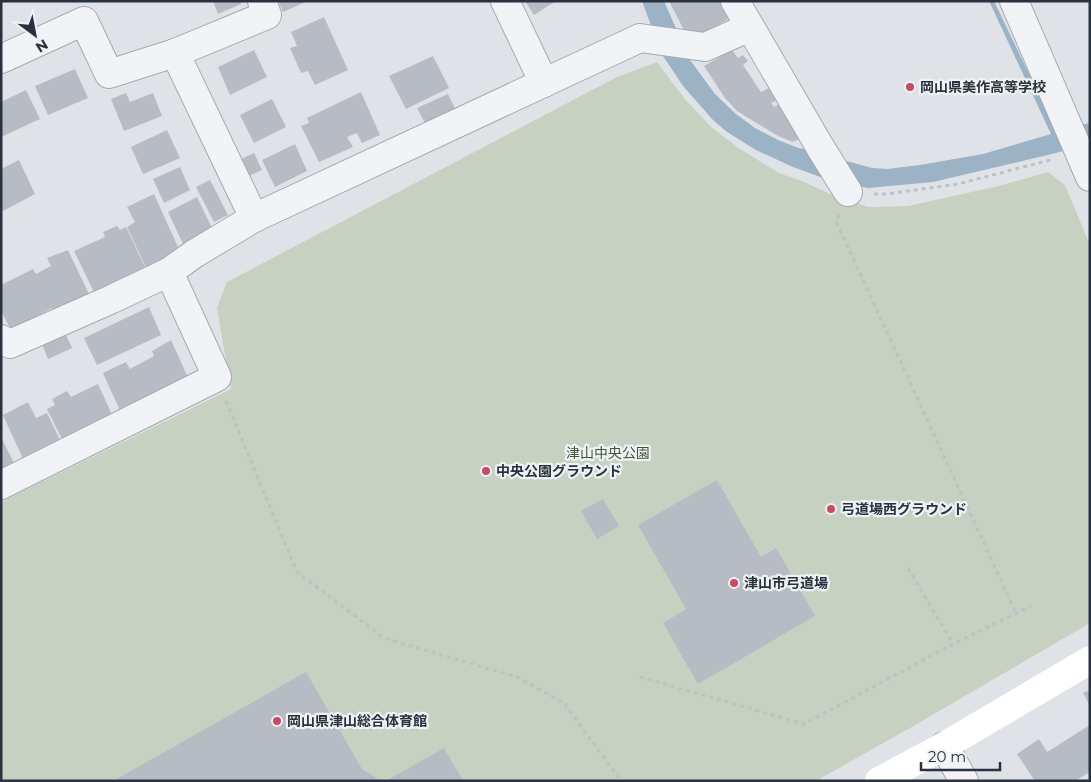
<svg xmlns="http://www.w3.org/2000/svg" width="1091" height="782" viewBox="0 0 1091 782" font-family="Montserrat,'Noto Sans JP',sans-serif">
  <rect width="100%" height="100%" fill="#dfe3e7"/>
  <!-- green -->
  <path fill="#c6d1c1" d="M657 62 684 98 711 127 740 149 779 173 804 182 830 194 868 207 908 206 999 186 1048 172 1065 185 1090 245V623L917 724 816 781H1V502L231 389 217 308 227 282 617 77Z"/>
  <!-- water -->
  <path fill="#9cb3c5" d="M642 1H664L690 60 715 94 736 114 755 128 778 140 796 147 872 168 887 169 920 165 983 154 1051 134 989 1H994L1056 130 1090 123V143L1056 153 933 182 868 188 834 182 793 167 756 150 727 132 713 120 683 86 661 53Z"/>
  <!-- building -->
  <g fill="#b7bcc4">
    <path d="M213 1H240L241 4 218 14Z"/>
    <path d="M278 1H308L283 12Z"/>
    <path d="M525 1H556L534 15Z"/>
    <path d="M669 1H725L733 16 718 25 720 29 703 39 687 36Z"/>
    <path d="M324 17 348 70 315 85 308 71 301 73 290 48 297 46 291 32Z"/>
    <path d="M254 50 267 77 230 95 218 67Z"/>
    <path d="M732 50 738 58 743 55 748 61 743 65 761 92 771 87 776 101 771 103 774 107 781 103 801 138 793 142 778 136 737 111 725 98 704 66Z"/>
    <path d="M433 56 449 88 406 109 389 76Z"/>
    <path d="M75 69 88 98 48 115 35 86Z"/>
    <path d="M26 90 40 119 1 137V102Z"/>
    <path d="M361 92 380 135 362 143 357 133 347 137 353 147 319 162 301 126 309 123 307 118Z"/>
    <path d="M126 93 130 102 153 93 162 116 124 131 111 99Z"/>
    <path d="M448 94 456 111 426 125 417 108Z"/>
    <path d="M272 99 286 127 254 143 240 115Z"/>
    <path d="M167 130 180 158 143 174 131 147Z"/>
    <path d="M295 144 307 171 275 187 262 160Z"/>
    <path d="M254 153 262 170 247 177 239 160Z"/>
    <path d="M19 160 35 194 3 211 1 208V169Z"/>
    <path d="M180 167 190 190 164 203 153 179Z"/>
    <path d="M210 180 228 215 214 222 196 187Z"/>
    <path d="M154 194 183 258 149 274 127 227 135 222 127 207Z"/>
    <path d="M197 197 213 230 183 244 168 212Z"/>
    <path d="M117 226 120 230 126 227 145 267 94 292 74 251 105 237 103 232Z"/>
    <path d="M68 250 89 294 55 312 52 308 11 330 1 311V285L33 269 36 274 51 266 47 258Z"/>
    <path d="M149 307 161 335 97 365 84 338Z"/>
    <path d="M65 333 72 348 48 359 42 344Z"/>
    <path d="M171 340 190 382 122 415 103 373 126 362 130 369 154 356 152 351Z"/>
    <path d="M98 384 113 417 63 441 47 409 55 405 52 399 67 391 71 397Z"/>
    <path d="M28 402 36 418 47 413 62 444 24 461 3 415Z"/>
    <path d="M1 437 15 465 1 472Z"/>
    <path d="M717 480 761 557 776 548 815 616 698 684 663 623 686 609 638 525Z"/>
    <path d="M603 499 619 526 597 539 581 511Z"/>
    <path d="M306 672 362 769 381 781H113Z"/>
    <path d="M1090 690V706L1083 693Z"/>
    <path d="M1090 725V775L1088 773 1075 781H1035L1017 754 1039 739 1047 752Z"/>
    <path d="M444 748 463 781H386Z"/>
  </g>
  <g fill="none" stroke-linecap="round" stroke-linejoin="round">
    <!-- street casing -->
    <g stroke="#a5aab1" stroke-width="30">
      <g id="street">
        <path d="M505 1 544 83"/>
        <path d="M735 1 820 147 848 192"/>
        <path d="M1014 1 1090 177"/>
        <path d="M175 53 254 218"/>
        <path d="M1 59 84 21 109 74 175 53 267 15 262 1"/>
        <path d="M1 339 10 344 112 299 169 272"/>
        <path d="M1 485 217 377 169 272 194 254 254 218 640 38 705 47 750 27"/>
        <path d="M944 746 964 781"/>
      </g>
    </g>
    <!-- path -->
    <g stroke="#bec1c6" stroke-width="3" stroke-dasharray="4 4" stroke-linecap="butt">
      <path d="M874 194H886L958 184 1054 159"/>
      <path d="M839 215 836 221 1016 613"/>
      <path d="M226 401 297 572 384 638 517 677 564 703 621 781"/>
      <path d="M908 568 953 644"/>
      <path d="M640 677 804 724 953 644 1031 606"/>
    </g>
    <!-- street -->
    <use href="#street" stroke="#f2f3f6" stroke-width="28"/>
    <!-- secondary -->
    <path stroke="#fff" stroke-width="28" d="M879 781 944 746 1090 660"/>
  </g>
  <!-- markers -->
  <g fill="#c64b65" stroke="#eef2f5" stroke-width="2">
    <circle cx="910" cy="87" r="5"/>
    <circle cx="486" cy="471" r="5"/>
    <circle cx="831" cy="509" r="5"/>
    <circle cx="734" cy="583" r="5"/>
    <circle cx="277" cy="721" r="5"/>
  </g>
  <g text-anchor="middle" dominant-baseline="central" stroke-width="4.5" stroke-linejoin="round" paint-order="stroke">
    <!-- poi labels -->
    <g font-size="14" font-weight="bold" fill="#29323e" stroke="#eef2f5" text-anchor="start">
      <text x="920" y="87">岡山県美作高等学校</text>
      <text x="496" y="471">中央公園グラウンド</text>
      <text x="841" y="509">弓道場西グラウンド</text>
      <text x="744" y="583">津山市弓道場</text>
      <text x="287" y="721">岡山県津山総合体育館</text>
    </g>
    <!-- park labels -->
    <g font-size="14" fill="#3f5837" stroke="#eef2f5">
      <text x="608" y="453">津山中央公園</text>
    </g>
  </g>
  <!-- border -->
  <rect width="1091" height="782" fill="none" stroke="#29323e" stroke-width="5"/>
  <!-- north arrow -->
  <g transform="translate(35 35) rotate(148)" stroke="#eef2f5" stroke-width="4" paint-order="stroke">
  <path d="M0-4L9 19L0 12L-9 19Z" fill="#29323e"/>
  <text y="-8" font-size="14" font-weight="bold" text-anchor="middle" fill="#29323e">N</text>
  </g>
  <!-- scale -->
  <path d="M921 762v8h79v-8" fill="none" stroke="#29323e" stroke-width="2.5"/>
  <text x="928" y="762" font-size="15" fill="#29323e" stroke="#eef2f5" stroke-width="4" paint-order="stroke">20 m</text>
</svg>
